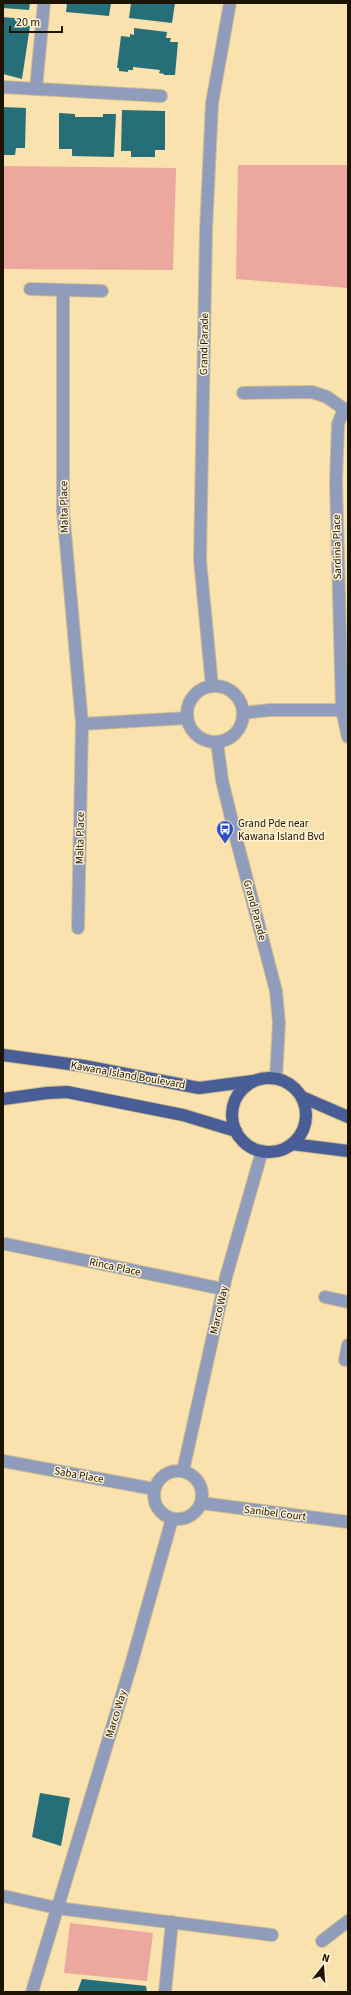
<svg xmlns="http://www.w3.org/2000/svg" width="351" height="1995" viewBox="0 0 351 1995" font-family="'Source Sans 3',sans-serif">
  <rect width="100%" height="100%" fill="#f9e2ae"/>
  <!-- green -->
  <g fill="#eca89f">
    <path d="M238 165H348V288L236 279Z"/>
    <path d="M3 166 176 168 173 270 3 269Z"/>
    <path d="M70 1923 153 1933 147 1981 64 1973Z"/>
  </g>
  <!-- building -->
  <g fill="#266f79">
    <path d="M3 3H30L29 10 3 8Z"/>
    <path d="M67 3H111L109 16 66 12Z"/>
    <path d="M131 3H175L172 23 129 18Z"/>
    <path d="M3 17 24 19 23 25 30 26 22 79 3 74Z"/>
    <path d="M134 28 167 32 166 38H171L170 42H178L175 75H164V74L159 73 160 70 133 67V70H128V72L119 71V68H117L121 36 130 37V34L134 35Z"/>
    <path d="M3 107 26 108 25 148H16L15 155H3Z"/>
    <path d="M122 110 165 111V150H155V157H131V151H121Z"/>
    <path d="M59 113 75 114V117H103V114H116L114 157 72 156V149H59Z"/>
    <path d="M40 1793 70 1798 61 1846 32 1837Z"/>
    <path d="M82 1979 146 1986 147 1992H77Z"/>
  </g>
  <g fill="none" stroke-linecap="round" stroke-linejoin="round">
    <!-- minor casing -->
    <g stroke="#d1bd8f" stroke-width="14">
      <g id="minor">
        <path d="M3 87 161 96"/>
        <path d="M36 89 44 3"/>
        <path d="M30 289 102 291"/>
        <path d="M63 290V510L82 724 78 928"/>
        <path d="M243 393 312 392 327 397 344 409"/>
        <circle cx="215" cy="714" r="28"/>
        <path d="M212 686 200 560 206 230 212 103 230 3"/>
        <path d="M342 710 348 737"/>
        <path d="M243 713 270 710H342L336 481 338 424 344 409"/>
        <path d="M82 724 187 718"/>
        <path d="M217 742 222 780 235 834 276 991 279 1023 276 1078"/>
        <path d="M6 1244 223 1289"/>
        <path d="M325 1297 348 1302"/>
        <path d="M345 1360 348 1345"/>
        <path d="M3 1461 154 1489"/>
        <circle cx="178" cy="1495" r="24"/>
        <path d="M183 1471 226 1277 262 1151"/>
        <path d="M201 1503 348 1522"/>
        <path d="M3 1896 57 1908 272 1935"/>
        <path d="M322 1941 348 1921"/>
        <path d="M32 1992 131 1665 172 1519"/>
        <path d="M165 1992 172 1922"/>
      </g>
    </g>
    <!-- major casing -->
    <g stroke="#d1bd8f" stroke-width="14">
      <g id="major">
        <path d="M3 1055 84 1066 199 1088 253 1081"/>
        <circle cx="269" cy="1115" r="37"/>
        <path d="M302 1097 348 1117"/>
        <path d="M3 1099 47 1093 67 1092 183 1115 236 1131"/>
        <path d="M292 1144 348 1151"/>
      </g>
    </g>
    <!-- minor -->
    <use href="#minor" stroke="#8f9cbc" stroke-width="12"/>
    <!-- major -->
    <use href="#major" stroke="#495e96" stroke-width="12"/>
  </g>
  <!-- icons -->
  <defs>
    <g id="bus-pin" transform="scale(0.9)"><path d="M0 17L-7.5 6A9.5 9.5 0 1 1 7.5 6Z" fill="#3151c2" stroke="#fef1d2"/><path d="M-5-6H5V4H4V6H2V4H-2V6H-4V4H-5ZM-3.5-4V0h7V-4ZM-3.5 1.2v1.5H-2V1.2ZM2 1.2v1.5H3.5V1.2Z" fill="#fff"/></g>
  </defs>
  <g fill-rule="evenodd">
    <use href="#bus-pin" x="225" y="829"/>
  </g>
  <g text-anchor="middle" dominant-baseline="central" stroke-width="3" stroke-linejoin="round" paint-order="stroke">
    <!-- street labels -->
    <g font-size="11" fill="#1c1302" stroke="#fef1d2">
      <text transform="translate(204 344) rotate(-89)">Grand Parade</text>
      <text transform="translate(64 507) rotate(-91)">Malta Place</text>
      <text transform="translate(337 547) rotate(-91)">Sardinia Place</text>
      <text transform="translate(80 838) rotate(-89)">Malta Place</text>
      <text transform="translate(255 910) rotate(75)">Grand Parade</text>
      <text transform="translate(128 1075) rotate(10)">Kawana Island Boulevard</text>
      <text transform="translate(115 1267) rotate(12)">Rinca Place</text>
      <text transform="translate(219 1310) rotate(-77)">Marco Way</text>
      <text transform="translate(79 1475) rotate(10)">Saba Place</text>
      <text transform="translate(275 1513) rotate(7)">Sanibel Court</text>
      <text transform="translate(116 1714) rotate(-73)">Marco Way</text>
    </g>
    <!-- poi labels -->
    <g font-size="11" fill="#1c1302" stroke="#fef1d2" text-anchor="start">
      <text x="238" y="823">Grand Pde near<tspan x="238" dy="13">Kawana Island Bvd</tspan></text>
    </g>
  </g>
  <!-- border -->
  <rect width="351" height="1995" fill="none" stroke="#1c1302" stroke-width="8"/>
  <!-- north arrow -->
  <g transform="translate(323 1967) rotate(17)" stroke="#fef1d2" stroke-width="3" paint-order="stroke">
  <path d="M0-3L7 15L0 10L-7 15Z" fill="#1c1302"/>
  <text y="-6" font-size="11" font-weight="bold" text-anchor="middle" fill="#1c1302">N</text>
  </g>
  <!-- scale -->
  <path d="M10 26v6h52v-6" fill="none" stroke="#1c1302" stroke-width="2"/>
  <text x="16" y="26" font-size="12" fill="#1c1302" stroke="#fef1d2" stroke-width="3" paint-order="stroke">20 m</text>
</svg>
